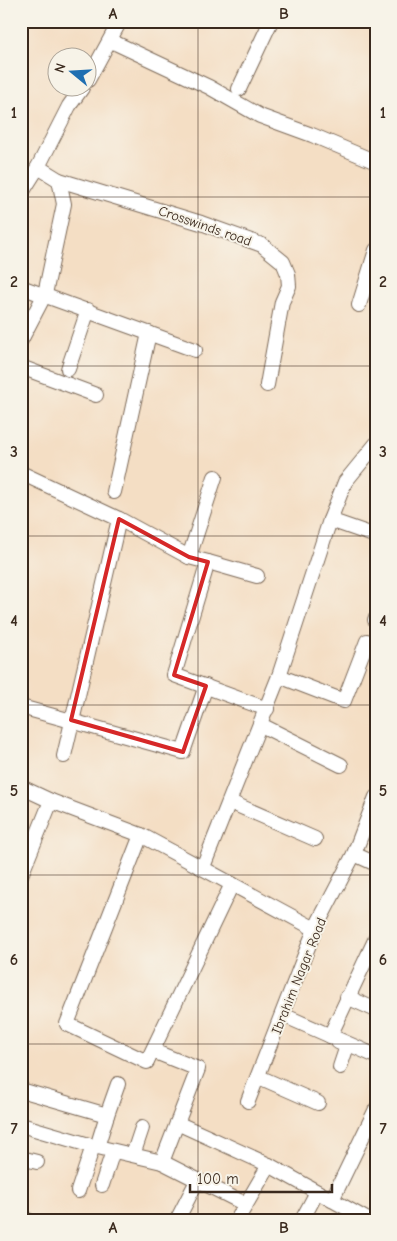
<svg xmlns="http://www.w3.org/2000/svg" width="397" height="1241" viewBox="0 0 397 1241" font-family="'Comic Neue',sans-serif">
  <rect width="100%" height="100%" fill="#f7f3e8"/>
  <filter id="ink" filterUnits="userSpaceOnUse"><feTurbulence type="fractalNoise" baseFrequency=".02" numOctaves="2"/><feDisplacementMap in="SourceGraphic" scale="10" xChannelSelector="R" yChannelSelector="G"/><feConvolveMatrix kernelMatrix="1 2 1 2 8 2 1 2 1" color-interpolation-filters="sRGB"/></filter>
  <filter id="wash" filterUnits="userSpaceOnUse"><feTurbulence type="fractalNoise" baseFrequency=".0096" numOctaves="4" result="noise"/><feDisplacementMap in="SourceGraphic" scale="20" xChannelSelector="R" yChannelSelector="G"/><feGaussianBlur stdDeviation="1.12" result="paint"/><feColorMatrix in="noise" values="0 0 0 0 0 0 0 0 0 0 0 0 0 0 0 0 0 1.4 0 .05"/><feComposite in="paint" operator="in"/></filter>
  <g filter="url(#wash)">
    <rect width="100%" height="100%" fill="#f4dec4"/>
  </g>
  <g filter="url(#ink)">
    <g fill="none" stroke-linecap="round" stroke-linejoin="round">
      <!-- minor casing -->
      <g stroke="#7c6958" stroke-width="16">
        <g id="minor">
          <path d="M111 41 209 87 260 116 312 135 376 162"/>
          <path d="M88 80 120 21"/>
          <path d="M239 89 271 21"/>
          <path d="M59 180 201 223 262 245 283 262 288 274 289 286 282 302 267 385"/>
          <path d="M21 194 38 167"/>
          <path d="M21 287 195 350"/>
          <path d="M359 305 376 250"/>
          <path d="M21 340 45 294 64 204 59 180 38 167 69 106 82 88"/>
          <path d="M21 367 96 395"/>
          <path d="M68 369 88 310"/>
          <path d="M21 473 119 519 64 756"/>
          <path d="M215 477 189 557 208 562 174 675 267 709"/>
          <path d="M114 492 149 333"/>
          <path d="M119 519 189 557"/>
          <path d="M330 520 376 536"/>
          <path d="M208 562 257 576"/>
          <path d="M375 620H376"/>
          <path d="M279 676 344 701 367 641"/>
          <path d="M21 707 183 752 206 686"/>
          <path d="M261 725 341 765"/>
          <path d="M21 787 51 801 141 835 315 929"/>
          <path d="M230 802 315 839"/>
          <path d="M141 835 67 1024 147 1062 232 884"/>
          <path d="M354 854 376 864"/>
          <path d="M203 867 279 676 330 520 345 482 376 444"/>
          <path d="M21 875 51 801"/>
          <path d="M347 997 376 1010"/>
          <path d="M283 1015 376 1056"/>
          <path d="M330 1036 376 938"/>
          <path d="M338 1042 347 1046 340 1067"/>
          <path d="M153 1051 198 1069 162 1162"/>
          <path d="M259 1077 318 1103"/>
          <path d="M21 1090 107 1115 118 1084"/>
          <path d="M248 1101 315 929 354 854 376 797"/>
          <path d="M177 1123 269 1165 368 1220"/>
          <path d="M21 1125 89 1145 162 1162 245 1204"/>
          <path d="M97 1147 107 1115"/>
          <path d="M133 1155 142 1128"/>
          <path d="M21 1158 37 1162"/>
          <path d="M102 1185 113 1151"/>
          <path d="M78 1191 93 1146"/>
          <path d="M332 1200 376 1109"/>
          <path d="M21 1217 28 1220"/>
          <path d="M177 1220 197 1181"/>
          <path d="M237 1220 269 1165"/>
          <path d="M302 1220 317 1192"/>
        </g>
      </g>
      <!-- minor -->
      <use href="#minor" stroke="#fff" stroke-width="14"/>
    </g>
  </g>
  <!-- marked area -->
  <path fill="none" stroke="#d62828" stroke-width="4" stroke-linejoin="round" d="M119 519 189 557 208 562 174 675 206 686 183 752 71 720Z"/>
  <!-- grid -->
  <path fill="none" stroke="#3b2a1e" stroke-width="1" stroke-opacity="0.55" d="M198 21V1220M21 197H376M21 366H376M21 536H376M21 705H376M21 875H376M21 1044H376"/>
  <g text-anchor="middle" dominant-baseline="central" stroke-width="4" stroke-linejoin="round" paint-order="stroke">
    <!-- street labels -->
    <g font-size="14" fill="#3b2a1e" stroke="#f7f3e8">
      <text transform="translate(205 226) rotate(19)">Crosswinds road</text>
      <text transform="translate(299 976) rotate(-68)">Ibrahim Nagar Road</text>
    </g>
  </g>
  <!-- margin -->
  <rect width="397" height="1241" fill="none" stroke="#f7f3e8" stroke-width="55"/>
  <!-- north arrow -->
  <g transform="translate(72 72) rotate(288)"><circle r="24" fill="#f7f3e8" stroke="#aca397"/>
  <path d="M0-4L9 19L0 12L-9 19Z" fill="#1f6fb2"/>
  <text y="-8" font-size="14" font-weight="bold" text-anchor="middle" fill="#3b2a1e">N</text>
  </g>
  <!-- scale -->
  <path d="M190 1184v8h142v-8" fill="none" stroke="#3b2a1e" stroke-width="2.5"/>
  <text x="197" y="1184" font-size="15" fill="#3b2a1e" stroke="#f7f3e8" stroke-width="4" paint-order="stroke">100 m</text>
  <rect x="28" y="28" width="342" height="1186" fill="none" stroke="#3b2a1e" stroke-width="2"/>
  <g font-size="16" text-anchor="middle" font-weight="bold" fill="#3b2a1e">
    <text x="113" y="19">A</text>
    <text x="284" y="19">B</text>
    <text x="14" y="118">1</text>
    <text x="383" y="118">1</text>
    <text x="14" y="287">2</text>
    <text x="383" y="287">2</text>
    <text x="14" y="457">3</text>
    <text x="383" y="457">3</text>
    <text x="14" y="626">4</text>
    <text x="383" y="626">4</text>
    <text x="14" y="796">5</text>
    <text x="383" y="796">5</text>
    <text x="14" y="965">6</text>
    <text x="383" y="965">6</text>
    <text x="14" y="1134">7</text>
    <text x="383" y="1134">7</text>
    <text x="113" y="1233">A</text>
    <text x="284" y="1233">B</text>
  </g>
</svg>
